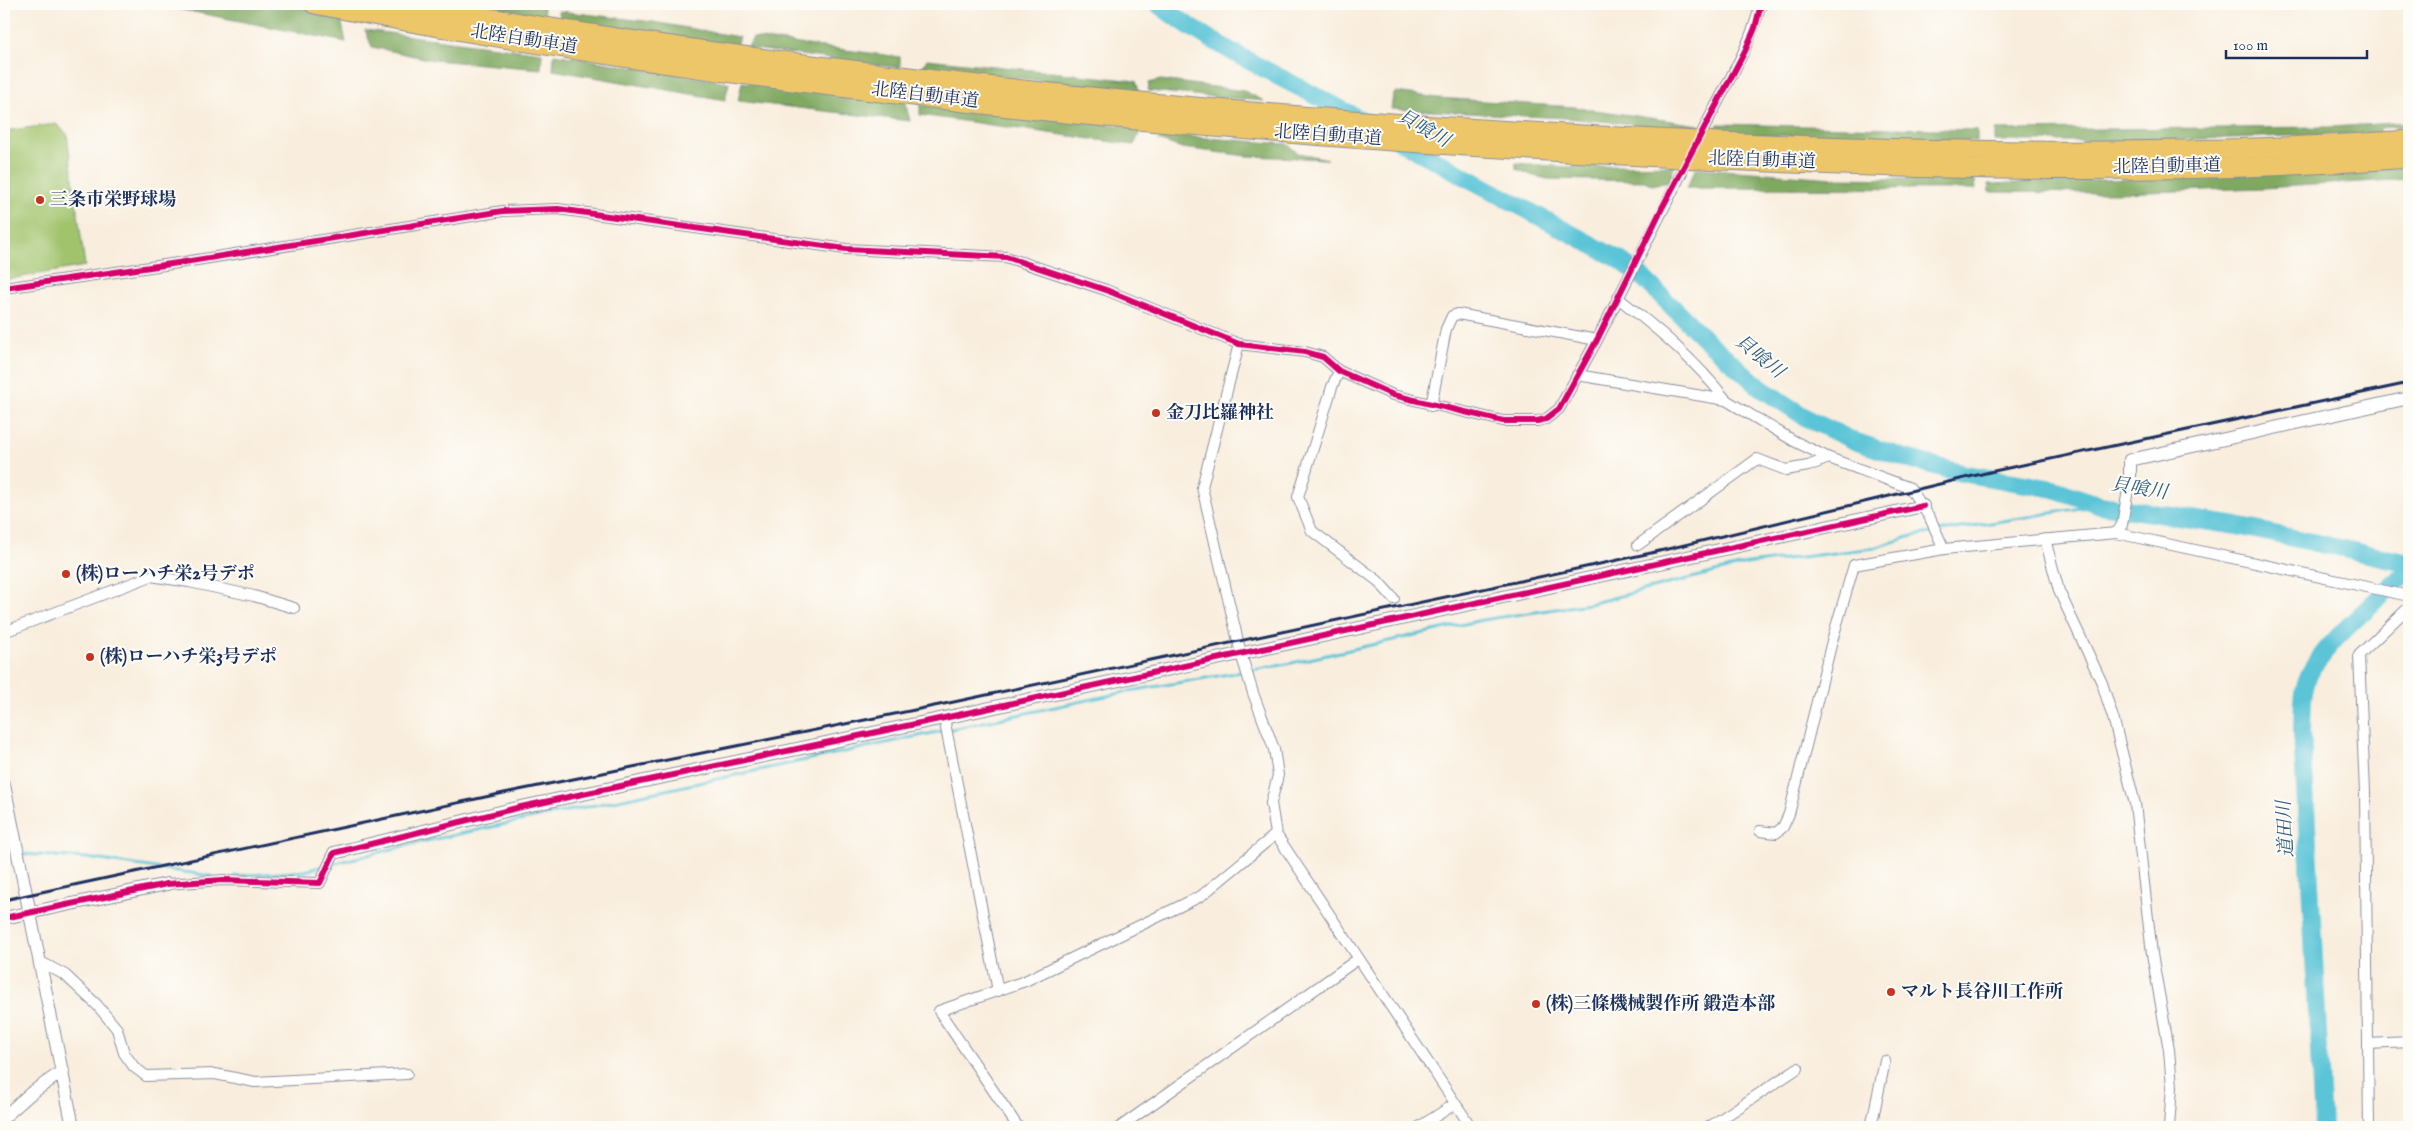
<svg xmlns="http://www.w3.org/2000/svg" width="2413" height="1131" viewBox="0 0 2413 1131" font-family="'IM FELL English','Noto Serif JP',serif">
  <rect width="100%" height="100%" fill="#fdfcf7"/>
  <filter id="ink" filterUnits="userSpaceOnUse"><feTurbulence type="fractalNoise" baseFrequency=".02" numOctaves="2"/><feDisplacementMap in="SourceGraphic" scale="10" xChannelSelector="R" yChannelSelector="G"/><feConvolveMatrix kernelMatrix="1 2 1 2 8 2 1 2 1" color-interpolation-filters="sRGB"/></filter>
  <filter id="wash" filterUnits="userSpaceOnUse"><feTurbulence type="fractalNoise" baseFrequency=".0096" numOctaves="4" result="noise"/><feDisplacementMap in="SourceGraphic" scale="20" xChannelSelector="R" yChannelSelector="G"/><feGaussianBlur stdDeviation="1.12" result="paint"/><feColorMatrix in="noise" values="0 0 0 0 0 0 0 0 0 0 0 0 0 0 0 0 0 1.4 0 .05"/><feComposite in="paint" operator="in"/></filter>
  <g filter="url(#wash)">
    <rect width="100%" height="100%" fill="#f9eede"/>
    <!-- green -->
    <path fill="#a1c36c" stroke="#5e7965" d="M56 124 67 134 85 266 4 280V131Z"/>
    <!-- forest -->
    <g fill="#80a960" stroke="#4e6c5f">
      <path d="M153 4H286L340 15 346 42Z"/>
      <path d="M477 4H537L543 5 545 16Z"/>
      <path d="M559 11 653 22 739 37 736 46 560 19Z"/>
      <path d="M365 30 542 53 541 69 433 60 372 47Z"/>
      <path d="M753 38 900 57V68L747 48Z"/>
      <path d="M554 54 729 83 725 100 553 70Z"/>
      <path d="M927 59 1136 81 1139 91 922 68Z"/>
      <path d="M1161 80 1244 91 1264 101 1148 91 1149 83Z"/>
      <path d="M742 82 905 102 910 121 738 101Z"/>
      <path d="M1396 92 1438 98 1574 107 1699 125 1701 130 1565 118 1391 109 1393 95Z"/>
      <path d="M920 105 1142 128 1134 145 920 115Z"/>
      <path d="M2409 122V126L2380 128 2379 133 2143 141H1995V130L2331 127Z"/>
      <path d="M1718 124 1977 130V141L1714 134Z"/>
      <path d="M1181 136 1287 144 1298 153 1328 159 1247 156 1182 148 1158 140Z"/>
      <path d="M1516 163 1564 167 1675 165 1669 181 1652 185 1645 181 1548 179 1534 176 1516 169Z"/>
      <path d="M2409 167V179L2264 188 2117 193 1989 192 1988 184 2189 177Z"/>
      <path d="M1696 168 1833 178 1975 180 1976 189 1686 188Z"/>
    </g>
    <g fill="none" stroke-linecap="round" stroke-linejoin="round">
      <!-- stream -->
      <g stroke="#5bc4d7" stroke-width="3">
        <path d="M4 854H16"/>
        <path d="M22 854 87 858 212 876"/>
        <path d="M332 864 412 844 1130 691 1287 664 1482 620 1589 604 1747 564 1874 548 1912 536 2100 505"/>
        <path d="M235 876 305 871 326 865"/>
      </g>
      <!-- river -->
      <g stroke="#5bc4d7" stroke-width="18">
        <path d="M1157 4C1221 51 1294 83 1363 121"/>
        <path d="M1401 142 1620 260 1640 275 1706 340 1762 389 1808 419 1854 441 1905 458 1961 473 2054 489 2100 505 2237 526 2409 563"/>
        <path d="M2323 1127 2302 732C2303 713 2301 692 2309 675 2323 644 2383 595 2409 570"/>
      </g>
    </g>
  </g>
  <g filter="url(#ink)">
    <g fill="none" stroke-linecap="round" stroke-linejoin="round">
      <!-- minor casing -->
      <g stroke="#8a8e9e" stroke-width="12">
        <g id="minor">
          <path d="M1701 135C1721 92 1749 52 1760 6"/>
          <path d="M4 288 178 263 503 211 558 209 846 249 1006 257 1106 290 1239 344 1305 352 1323 357 1339 371 1393 395 1503 421H1537L1546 419 1559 409 1597 340 1682 172"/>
          <path d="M1618 298C1658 329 1695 360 1726 400"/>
          <path d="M1239 344 1202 487 1241 654 1253 693 1274 749 1278 775 1271 803 1276 834 1471 1127"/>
          <path d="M1339 371 1332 387 1298 497 1312 531 1378 581 1394 599"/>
          <path d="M1577 375 1726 400 1794 441 1829 458 1910 488 1930 518 1944 549"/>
          <path d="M1431 406 1446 329 1452 316 1458 314 1597 340"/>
          <path d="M2116 533 2122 525 2130 478"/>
          <path d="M2045 539 2059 591 2102 683 2114 721 2135 804 2152 954 2169 1050 2172 1087 2169 1127"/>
          <path d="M1638 545 1757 459 1786 470 1808 466 1829 458"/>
          <path d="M4 632 151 576 189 582 254 596 294 608"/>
          <path d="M944 718 998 991"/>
          <path d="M1760 831 1776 833 1783 827 1789 814 1832 641 1854 565 1944 549 2116 533 2409 596"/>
          <path d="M167 884 223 880 320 883 334 853"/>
          <path d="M39 961 65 975 97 1005 117 1029 124 1053 134 1067 146 1076 215 1074 255 1082 407 1074"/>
          <path d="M2368 1044 2409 1042"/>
          <path d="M1018 1127 939 1011 1025 981 1201 896 1276 834"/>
          <path d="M1120 1127 1358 959"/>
          <path d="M1419 1127 1455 1104"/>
          <path d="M1709 1127 1798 1068"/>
          <path d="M1871 1127 1885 1061"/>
          <path d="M2369 1127 2365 792 2359 655 2409 607"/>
        </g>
      </g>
      <!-- tertiary casing -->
      <g stroke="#8a8e9e" stroke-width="14">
        <g id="tertiary">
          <path d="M1760 6 1761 4"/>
          <path d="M2130 478V460L2409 398"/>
          <path d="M4 785 73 1127"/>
          <path d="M334 853 521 807 944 718 1923 506"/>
          <path d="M4 918 167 884"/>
          <path d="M4 1117 30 1094 63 1071"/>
        </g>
      </g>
      <!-- motorway casing -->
      <g stroke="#8a8e9e" stroke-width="21">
        <g id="motorway">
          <path d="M314 4C733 85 1159 130 1585 153 1857 168 2137 179 2409 158"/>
          <path d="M406 4C801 72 1201 115 1601 136 1870 151 2140 159 2409 140"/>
        </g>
      </g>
      <!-- minor -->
      <use href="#minor" stroke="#fff" stroke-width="10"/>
      <!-- tertiary -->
      <use href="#tertiary" stroke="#fff" stroke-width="12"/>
      <!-- motorway -->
      <use href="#motorway" stroke="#ecc669" stroke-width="19"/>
      <!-- rail -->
      <path stroke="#1b2f5e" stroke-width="3" d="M4 900 504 793 949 703 1651 553 1994 471 2409 383"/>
      <!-- cycleway casing -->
      <g stroke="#fdfcf7" stroke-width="9">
        <g id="cycleway">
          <path d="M4 288 178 263 503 211 558 209 846 249 1006 257 1106 290 1239 344 1305 352 1323 357 1339 371 1393 395 1503 421H1537L1546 419 1559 409 1597 340 1662 208 1745 51 1755 28 1761 4"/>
          <path d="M4 918 167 884 223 880 320 883 334 853 521 807 944 718 1923 506"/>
        </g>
      </g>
      <!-- cycleway -->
      <use href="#cycleway" stroke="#d6006c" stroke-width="6"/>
    </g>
  </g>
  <!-- markers -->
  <g fill="#c8321e" stroke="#fdfcf7" stroke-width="2">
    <circle cx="40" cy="200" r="5"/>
    <circle cx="1156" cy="413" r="5"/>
    <circle cx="66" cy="574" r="5"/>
    <circle cx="90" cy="657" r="5"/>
    <circle cx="1891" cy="992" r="5"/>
    <circle cx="1536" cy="1004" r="5"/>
  </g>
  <g text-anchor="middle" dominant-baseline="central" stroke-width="4" stroke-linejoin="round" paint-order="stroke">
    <!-- street labels -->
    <g font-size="18" fill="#1b2f5e" stroke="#fdfcf7">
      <text transform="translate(524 40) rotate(9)">北陸自動車道</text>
      <text transform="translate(925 96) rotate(7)">北陸自動車道</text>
      <text transform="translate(1328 136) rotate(4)">北陸自動車道</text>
      <text transform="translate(1762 161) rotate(2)">北陸自動車道</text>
      <text transform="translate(2167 167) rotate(-1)">北陸自動車道</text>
    </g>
    <!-- poi labels -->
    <g font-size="18" font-weight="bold" fill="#1b2f5e" stroke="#fdfcf7" text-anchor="start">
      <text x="50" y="200">三条市栄野球場</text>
      <text x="1166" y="413">金刀比羅神社</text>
      <text x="76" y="574">(株)ローハチ栄2号デポ</text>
      <text x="100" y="657">(株)ローハチ栄3号デポ</text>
      <text x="1901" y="992">マルト長谷川工作所</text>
      <text x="1546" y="1004">(株)三條機械製作所 鍛造本部</text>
    </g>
    <!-- water labels -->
    <g font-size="19" font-style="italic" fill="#2e5c82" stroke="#fdfcf7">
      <text transform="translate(1423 129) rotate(29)">貝喰川</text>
      <text transform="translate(1759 357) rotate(39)">貝喰川</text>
      <text transform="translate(2139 489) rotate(9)">貝喰川</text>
      <text transform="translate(2286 829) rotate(-93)">道田川</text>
    </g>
  </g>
  <!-- margin -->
  <rect width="2413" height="1131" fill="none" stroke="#fdfcf7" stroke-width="20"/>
  <!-- scale -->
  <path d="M2226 50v8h141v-8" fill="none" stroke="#1b2f5e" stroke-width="2.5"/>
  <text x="2233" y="50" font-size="15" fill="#1b2f5e" stroke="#fdfcf7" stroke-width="4" paint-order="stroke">100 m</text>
</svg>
